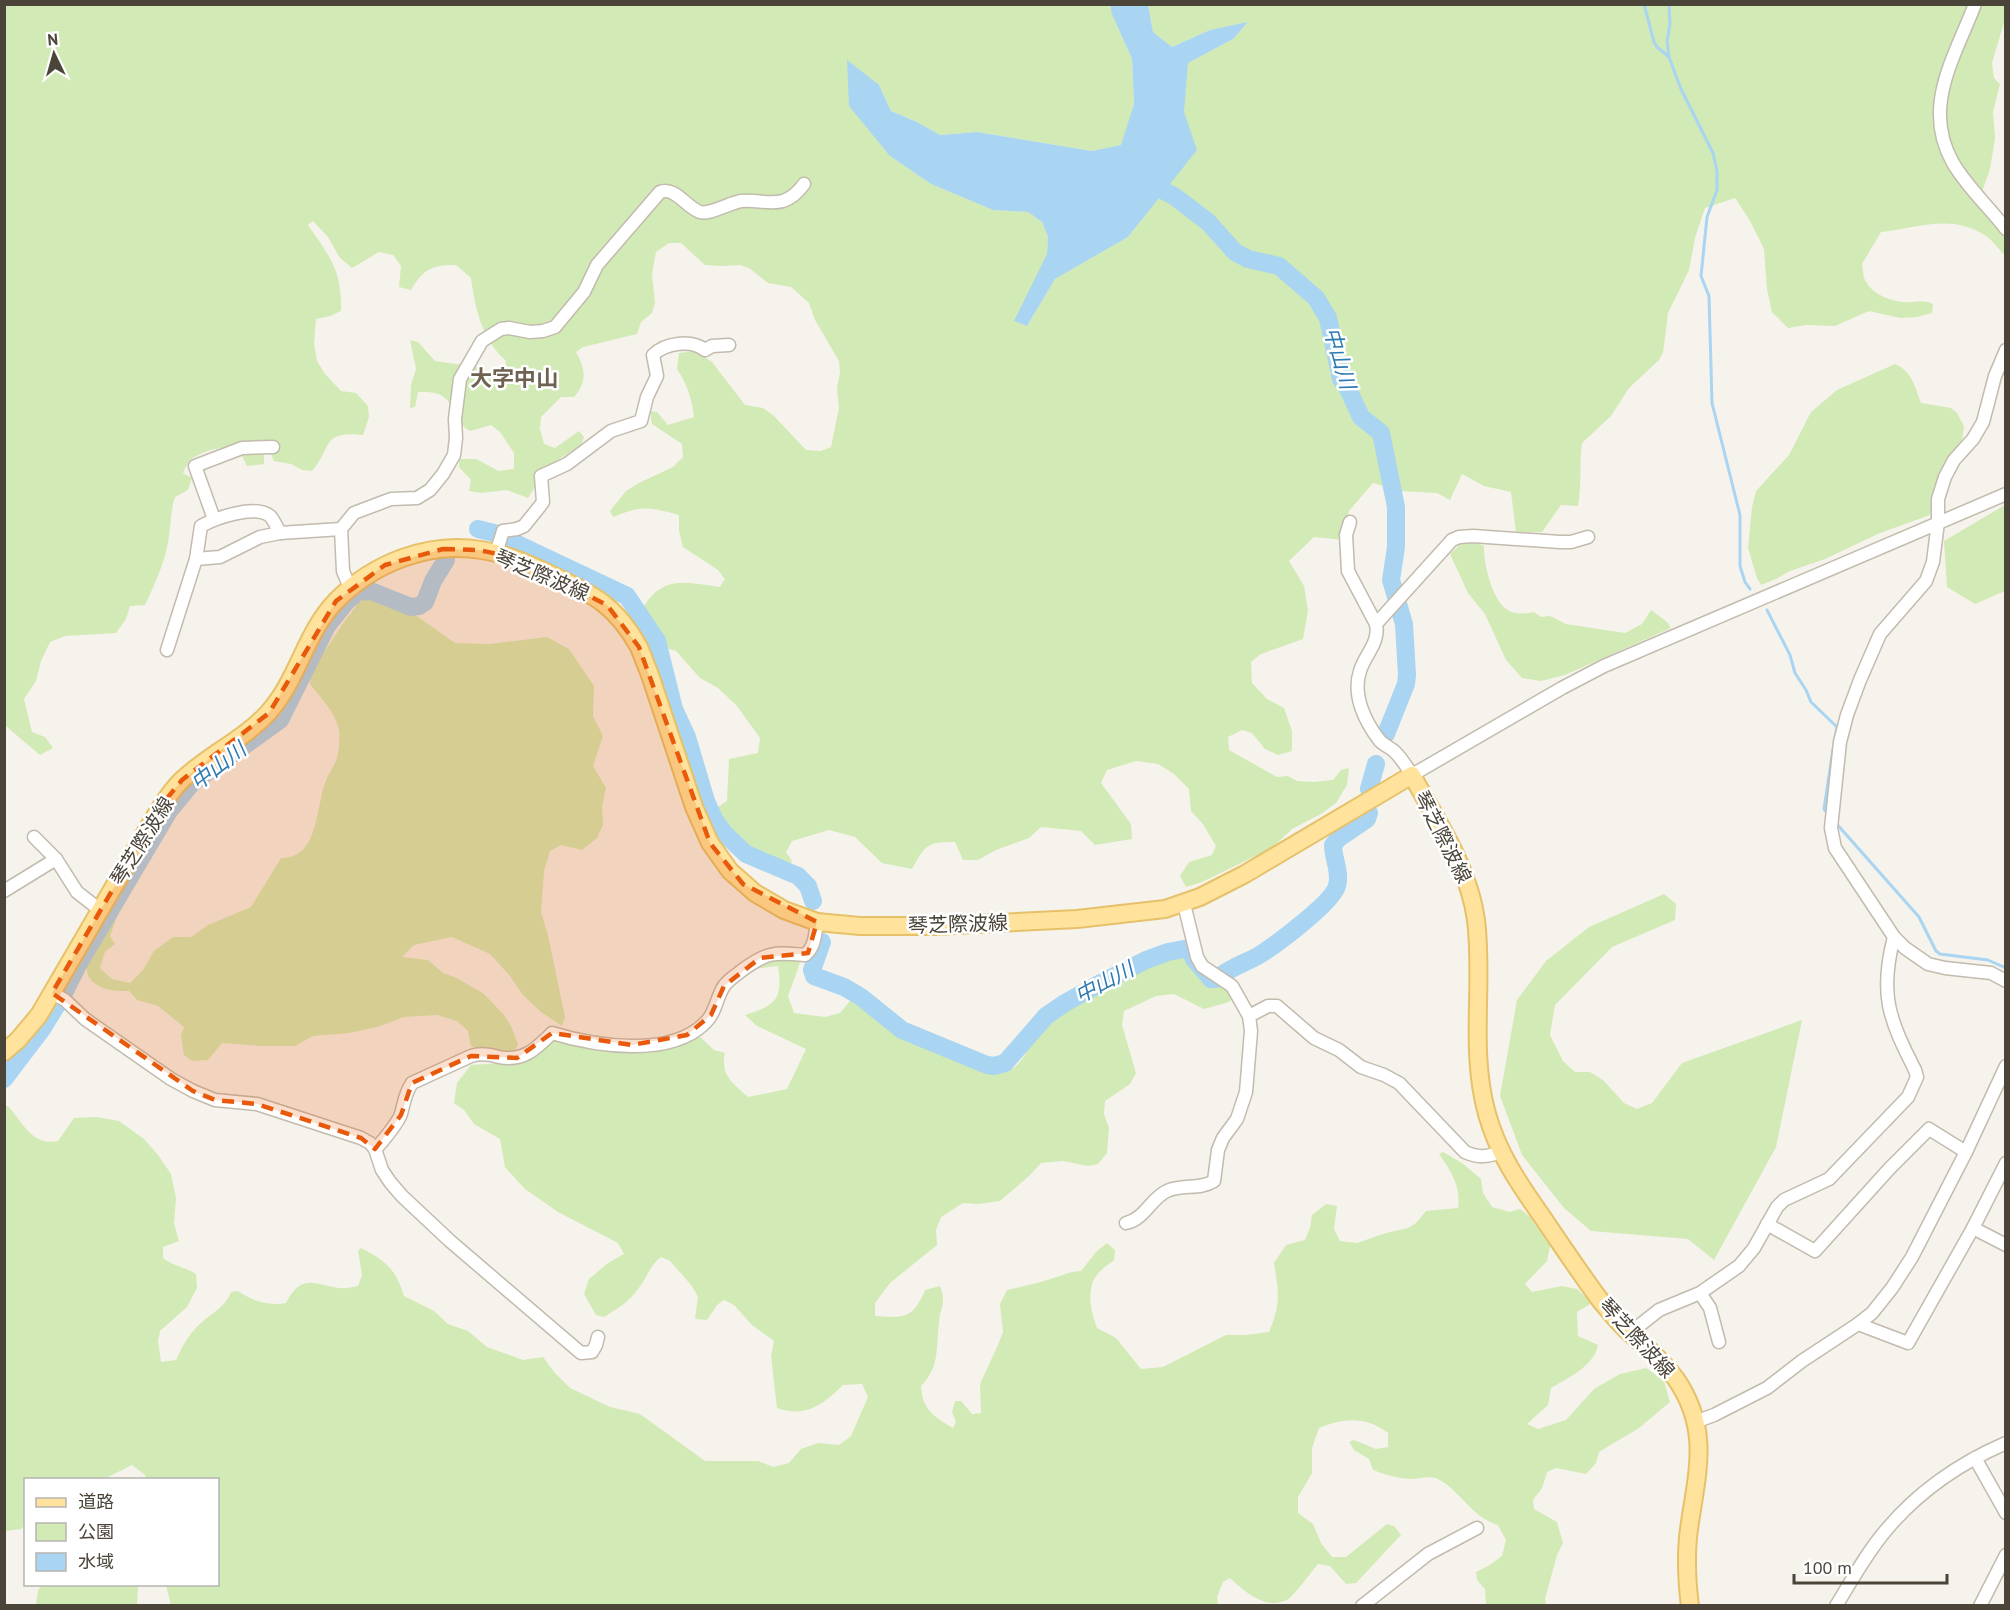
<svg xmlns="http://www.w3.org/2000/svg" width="2010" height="1610" viewBox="0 0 2010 1610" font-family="'PT Sans','Noto Sans JP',sans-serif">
  <rect width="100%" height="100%" fill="#f6f3ec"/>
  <!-- green -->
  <g fill="#d2eab5">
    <path d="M4 5H1111V12L1132 59 1134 104 1122 145 1092 151 977 132 940 135 917 122 891 111 879 85 890 156 931 184 993 210 1028 212 1042 222 1048 237 1047 254 1035 281 1027 326 1055 279 1128 237 1196 150 1183 112 1188 63 1233 39 1247 23 1210 30 1172 47 1153 32 1148 5H2005V19L1992 63 1994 78 2000 84 1993 112 1995 138 1990 169 1983 189 1985 204 2005 235V256C1999 249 1993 241 1986 236 1952 213 1918 228 1881 232L1862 264C1863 268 1863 274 1864 278 1870 293 1889 301 1904 302 1915 303 1923 299 1933 304L1932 313 1917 317 1900 318 1869 311 1835 326 1806 325 1788 328 1772 312 1767 289 1764 249 1749 219 1735 198 1705 208 1695 238 1689 270 1668 313 1663 353 1659 360 1629 388 1611 416 1582 443C1579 464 1582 485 1578 506L1561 505 1542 532H1516L1511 492 1484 486 1462 474 1450 500 1437 493 1400 491 1373 483 1349 511 1343 540 1314 537 1289 561 1304 586 1308 611 1303 639 1261 654 1251 662 1252 683 1267 699 1284 708 1292 731V751L1278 755 1265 749 1252 733 1242 730 1228 737 1229 750 1277 777 1288 776 1297 781 1314 782 1333 780 1341 770 1349 768 1347 785 1336 803 1321 814 1292 829 1272 848 1202 882 1186 887 1180 876 1189 862 1212 855 1216 846 1203 824 1191 811 1189 789 1174 774 1158 764 1136 761 1107 770 1101 783 1131 824 1132 839 1095 845 1081 831 1041 827 1029 838 996 850 978 860H963L955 842C927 842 926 844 912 869L882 863 855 837 829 830 792 841 786 852 792 861 789 866C750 851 737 847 718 807L727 801 729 759 758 753 760 738 737 706 718 688 700 678 676 651 666 648 659 631 643 608C662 575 686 582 720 587L725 579 718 570 683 547 679 531V515C649 507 642 505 613 517L610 511 626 491 639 483 673 467 683 457 682 444 652 424 650 411 657 412 668 425 694 417C692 399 687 384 677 369L679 353 696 351 712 362 745 405 763 408 774 416 806 450 821 451 831 447 839 408 837 388 840 372 839 361 815 320 809 303 791 287 768 283 749 268 740 265 721 266 705 265 681 243H669L656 252 652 274 655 303 652 313 641 322 637 334 583 347 576 352C585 368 588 382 574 397H561L541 417 540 429 544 444 555 448 579 431 584 437 581 445 538 473 536 485 528 498 507 490 481 493 469 491 471 480 459 467V459H476L499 471 514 469V453L500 432 491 425 470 431C444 415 461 390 418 392L415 407 410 408 411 385 416 369 410 340 418 342 435 361 478 367 497 375 505 373 506 361C482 339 475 309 471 278L456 265C432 265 423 269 411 290L399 287 401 266 393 255 379 252 352 268 340 258 328 237 313 221 308 225C330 257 342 270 341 311L330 316 316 319 314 344 317 361 325 374 341 391 356 393 368 406 369 417 363 435C321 430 332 448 312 471L302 470 291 464 274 461 271 454 264 452V464L247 466 238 448C225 445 201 451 190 460 187 463 185 469 183 473L192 478 188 490 175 497C170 512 171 527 168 543 164 564 154 586 145 605L130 606 126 619 116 633 65 636 50 642 41 661 36 681 24 699 32 732 45 737 53 748 40 755 8 728 4 723Z"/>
    <path d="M1895 364C1912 371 1915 387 1921 403L1951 408 1957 413 1964 426 1962 441 1946 460 1940 474 1930 515 1880 533 1825 559 1790 571 1776 579 1761 585 1757 578 1748 548 1752 507 1756 491 1789 455 1811 412 1837 390Z"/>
    <path d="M2005 505V591L1975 604 1947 587 1944 541Z"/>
    <path d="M1463 542H1475L1484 546C1483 562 1492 599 1506 609 1514 615 1524 614 1534 612L1541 617 1550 616 1566 624 1625 633 1642 624 1651 610 1667 622 1671 628 1565 675 1541 681 1522 678 1506 660 1485 614 1468 593 1450 554Z"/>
    <path d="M374 597 384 600 411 612 455 643 489 644 547 637 569 649 594 686 593 716 603 736 593 766 606 788 602 807 603 825 597 838 582 850 561 845 550 851 544 871 541 912 548 935 565 1017 562 1026 541 1012 522 994 510 976 490 954 452 937 414 945 402 957 428 960 443 973 457 978 484 994 504 1015 511 1026 518 1044 514 1053 477 1049 471 1046 468 1031 457 1021 437 1015 404 1017 377 1027 349 1033 313 1036 295 1046H261L222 1043 208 1060 192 1061 184 1055 181 1035 184 1027 158 1006 137 1000 129 991C103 992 77 983 90 952 96 938 106 924 114 911L118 914 110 936 115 944 105 952 100 968 112 979 130 983 143 970 154 951 173 937H191L208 925 251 907 281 858C318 859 316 809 325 783 328 774 334 767 337 758 339 751 340 738 339 731 337 714 320 697 310 684L311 672 342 625 359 602Z"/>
    <path d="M1664 894 1676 904 1675 920 1612 947 1555 1005 1550 1035 1563 1061 1575 1072H1590L1603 1080 1624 1103 1637 1109 1652 1103 1682 1063 1802 1020 1776 1147 1714 1260 1688 1239 1591 1231 1564 1208 1522 1155 1500 1096 1517 1000 1546 961 1589 927Z"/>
    <path d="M793 951 800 963 788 996 794 1013 825 1017 840 1013 850 1001C871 1008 874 1016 892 1028 907 1039 975 1071 992 1073 1020 1076 1024 1052 1038 1035 1043 1029 1049 1024 1054 1019 1085 990 1142 970 1181 956L1192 965 1200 980 1208 984 1224 988 1233 998 1229 1002 1204 1009 1174 994 1156 996 1124 1011 1122 1025 1136 1073 1130 1084 1105 1101 1104 1114 1109 1128 1107 1153 1098 1164 1088 1166 1063 1161 1041 1163 1030 1175 1000 1201 979 1204 963 1203 941 1217 936 1230 937 1245 890 1283 875 1303V1316C904 1318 913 1319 925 1290L940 1286C947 1306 940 1305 939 1323 936 1348 940 1367 921 1386 922 1409 934 1417 953 1428L956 1422 952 1412 955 1401H961L972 1414 981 1413 980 1384 998 1345 1003 1332 1000 1304 1007 1290 1041 1282 1072 1272 1081 1271 1096 1252 1107 1243 1115 1250 1114 1260C1108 1265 1100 1270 1096 1276 1086 1291 1091 1312 1097 1328L1116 1338 1141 1369 1163 1367 1226 1335H1246L1269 1332C1281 1303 1279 1293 1274 1263L1286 1245 1305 1240 1310 1228 1312 1215 1326 1204 1337 1206 1334 1229 1340 1241 1357 1243 1386 1233 1408 1228 1416 1223 1426 1211 1458 1208C1461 1186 1451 1171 1439 1154L1443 1152 1462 1163 1481 1179 1483 1193 1492 1207 1510 1212 1520 1209 1530 1217 1550 1246 1547 1261 1525 1284 1532 1292 1562 1286 1577 1289 1592 1303 1577 1312 1578 1336 1598 1345C1594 1366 1568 1378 1551 1388L1548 1405 1527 1424 1538 1429 1566 1420 1594 1389 1620 1374 1646 1368 1664 1381 1670 1402 1639 1428 1599 1452 1596 1463 1586 1474 1556 1468 1547 1472 1542 1488 1533 1500 1534 1509 1557 1522 1563 1543 1557 1555 1545 1599 1546 1605H1486L1485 1589 1477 1580 1476 1572 1490 1565 1502 1556 1506 1540 1498 1525C1471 1517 1461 1491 1438 1479 1430 1475 1419 1479 1410 1479 1397 1478 1386 1475 1373 1470L1369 1459 1354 1450 1349 1442 1354 1440 1376 1449 1388 1447V1433C1366 1416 1344 1418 1319 1428L1312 1448V1473L1298 1497V1513L1313 1524 1321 1543 1332 1557H1346L1387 1524 1394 1526 1401 1535 1356 1583 1346 1584 1330 1566 1318 1564C1311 1572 1295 1595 1287 1600 1265 1610 1245 1592 1230 1578L1223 1582 1217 1597 1218 1606 171 1605 166 1585 218 1584V1480L146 1479 145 1475 132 1465 104 1479 26 1480 25 1525 21 1529 6 1531 5 1529V1105L9 1107C24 1125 33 1146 58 1141L74 1118 97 1117 119 1121 144 1139 158 1155 171 1174 176 1198 174 1223 179 1241 163 1247V1258C173 1266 185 1267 196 1274L197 1288 187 1307 160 1331 158 1341 161 1362 176 1360C182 1347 188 1335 199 1325 211 1313 225 1308 231 1292L238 1291C254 1302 268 1306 286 1303 301 1273 314 1284 339 1288 345 1289 352 1287 358 1286L362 1275 358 1251 361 1248C385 1260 396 1269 404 1296L434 1311 448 1324 468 1331 487 1347 523 1360 543 1357 555 1373 570 1388 610 1407 640 1414 705 1461H758L773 1467 789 1463 801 1449 818 1443 839 1445 851 1436 868 1397 862 1384 843 1385C823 1405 805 1418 777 1408L771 1356 774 1341 752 1325 734 1305 724 1300 717 1305 707 1320 695 1319 698 1297 692 1286 670 1261 661 1257C649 1266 647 1278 638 1289 629 1302 617 1309 604 1317L596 1315 584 1294 589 1279 608 1263 624 1254 618 1243 558 1212 525 1189 505 1167 500 1139 474 1124 464 1110 454 1103 457 1083 471 1065 520 1062 538 1054 555 1039 674 1043 699 1036 714 1050 725 1053C720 1076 733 1083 748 1097L787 1089 806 1049 757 1026 745 1015C776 1005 783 1000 778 966L755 969 745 962Z"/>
    <path d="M42 1585H138L137 1605H36L38 1590Z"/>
  </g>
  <!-- water -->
  <path fill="#a9d4f2" d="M1111 5H1148L1153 32 1172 47 1210 30 1248 22 1233 39 1188 63 1184 112 1197 150 1128 237 1055 279 1027 326 1014 321 1047 254 1048 237 1042 222 1028 212 993 210 931 184 890 156 849 106 847 60 879 85 891 111 917 122 940 135 977 132 1092 151 1121 145 1134 104 1132 59 1111 12Z"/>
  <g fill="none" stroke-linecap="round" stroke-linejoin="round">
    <!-- stream -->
    <g stroke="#a9d4f2" stroke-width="3">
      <path d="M1644 4 1654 42 1657 47 1669 57"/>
      <path d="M1669 4 1670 24 1667 41 1669 57 1681 89 1713 153 1717 171V190L1707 217 1701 276 1709 296 1712 403 1740 515V566L1745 582 1750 589"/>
      <path d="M1767 610 1790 655 1795 673 1806 690 1811 702 1837 727 1835 739"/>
      <path d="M1829 815 1824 809 1833 749"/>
      <path d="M1835 822 1919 917 1936 951 1940 954 1988 960 2006 968"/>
    </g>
    <!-- river -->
    <g stroke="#a9d4f2" stroke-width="18">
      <path d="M1142 188 1154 186 1174 196 1208 222 1235 252 1248 259 1279 266 1316 298 1328 318 1341 379 1347 387 1361 417 1381 433 1396 507V547L1391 580 1404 624 1407 675 1406 684 1386 734"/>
      <path d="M478 529 494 533 627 596 657 641 674 709 687 737 706 801 714 819 724 833 746 854 798 876 808 886 813 901"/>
      <path d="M1369 789 1376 764"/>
      <path d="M822 942 812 970 814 976 844 987 861 997 902 1030 987 1065 994 1066 1005 1063 1046 1016 1065 1003 1097 985 1146 960 1168 952 1189 948 1194 959 1211 979H1217C1229 967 1247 963 1261 954 1278 943 1332 903 1337 886 1341 873 1333 858 1333 845L1339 838 1367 819 1369 813"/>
      <path d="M4 1079 42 1029 63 995 78 965 169 811 192 783 280 720 327 626 347 601 358 592 371 591 411 607 419 606 425 602 433 581 446 560"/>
    </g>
    <!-- minor casing -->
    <g stroke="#c2bbae" stroke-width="15">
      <g id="minor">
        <path d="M1975 4C1955 57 1921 107 1953 163 1967 187 1989 207 2006 229"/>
        <path d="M2006 350 1995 376 1983 422 1973 439 1954 460 1945 477 1938 499V522L1933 562 1926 581 1880 634 1860 680 1847 715 1840 742 1831 828 1835 848 1894 937 1905 948 1928 964 1945 968 1991 973 2006 981"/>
        <path d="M214 519 195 466 242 448 273 447"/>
        <path d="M1350 522 1346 535 1348 571 1376 624"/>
        <path d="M1588 537 1571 542H1560L1473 536 1459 537 1452 540 1376 624C1380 643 1365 654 1360 671 1352 695 1365 722 1380 741 1384 745 1391 748 1395 752 1402 759 1407 767 1412 775L1562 688 1604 666 2006 494"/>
        <path d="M496 553 503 531 517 529 524 526 540 506 543 502 541 476 567 464 611 431 641 421 647 397 657 376 653 355C665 343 691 339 705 350L712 346 729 345"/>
        <path d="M196 559 220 557 260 537 280 533 341 529"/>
        <path d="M350 588 343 571 341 529 354 513 391 499 417 498 430 490 443 474 454 455 456 438 455 419 460 379 482 341 501 329 509 328 530 332 543 331 555 327 584 292 597 265 660 192C675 186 687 208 700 212 709 215 730 203 741 201 755 199 769 205 783 201 792 198 799 191 804 184"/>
        <path d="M167 650 196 559 201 526C216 518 255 504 270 516 274 520 277 528 280 533"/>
        <path d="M56 859 77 892 100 910"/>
        <path d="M4 891 56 859 34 837"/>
        <path d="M52 993 65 1000 85 1019 171 1079 193 1091 215 1100 257 1104 361 1138 370 1143 375 1149 382 1170 390 1182 402 1196 450 1241 581 1353 592 1352 596 1345 598 1337"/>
        <path d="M1249 1016 1268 1006H1277L1314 1038 1339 1050 1361 1067 1384 1075 1399 1083 1465 1152C1478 1158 1487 1157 1501 1152"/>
        <path d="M375 1149C381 1144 399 1121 401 1114 404 1103 405 1093 412 1083L471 1056C480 1053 489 1054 499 1057 523 1062 536 1049 552 1033 595 1046 670 1058 705 1023 716 1013 716 998 724 986 728 980 735 976 741 971 767 952 773 952 805 955 815 947 815 935 817 922"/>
        <path d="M1126 1223C1145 1219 1151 1198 1167 1191 1182 1184 1200 1190 1214 1181L1218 1150 1223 1138 1237 1119 1246 1092 1251 1031 1249 1016 1232 986 1202 966 1197 957 1184 904"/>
        <path d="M1767 1224 1815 1251 1890 1168 1929 1129 1966 1152"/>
        <path d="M1973 1228 2006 1245"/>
        <path d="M1700 1293 1710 1308 1719 1342"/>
        <path d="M1858 1324 1908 1343 1973 1228 2006 1163"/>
        <path d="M1630 1333 1659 1310 1700 1293 1739 1266 1754 1248 1777 1207 1784 1200 1829 1179 1908 1097 1917 1077 1915 1070C1889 1019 1879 994 1894 937"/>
        <path d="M1695 1422 1714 1415 1767 1388 1802 1361 1858 1324 1872 1313 1892 1288 1912 1257 1966 1152 2006 1066"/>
        <path d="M1975 1458 2006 1513"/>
        <path d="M1362 1606 1428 1554 1477 1528"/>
        <path d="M1836 1606C1852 1580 1867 1552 1887 1529 1919 1491 1960 1463 2006 1443"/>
        <path d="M1980 1606 2006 1555"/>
      </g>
    </g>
    <!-- major casing -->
    <g stroke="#e6c16a" stroke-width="20">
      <path id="major" d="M4 1052 18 1040 39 1015 155 816C163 804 171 790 182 780 208 755 243 740 268 713 298 680 305 633 336 601 373 563 429 541 481 550 507 554 531 565 554 576 595 595 616 606 639 647L650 675 694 807 710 843 730 871 755 893 784 910 817 922 860 926H935L1077 919 1165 909 1200 897 1245 874 1412 775C1436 820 1469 867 1476 920 1484 984 1469 1050 1487 1114 1498 1154 1520 1185 1543 1218 1562 1246 1580 1273 1600 1300 1610 1312 1619 1324 1631 1334 1647 1348 1663 1361 1676 1379 1713 1433 1695 1478 1688 1537 1686 1560 1687 1583 1690 1606"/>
    </g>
    <!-- minor -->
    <use href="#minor" stroke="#fff" stroke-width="12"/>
    <!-- major -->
    <use href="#major" stroke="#ffe39c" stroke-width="16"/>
  </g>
  <!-- marked area -->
  <path fill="#e8590c" fill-opacity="0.2" stroke="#e8590c" stroke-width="4.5" stroke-dasharray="12 8" stroke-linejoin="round" d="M443 549 479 550 511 557 607 605 639 647 710 843 743 884 817 922 808 953 760 958 724 986 711 1015 687 1035 632 1045 552 1033 517 1058 471 1056 412 1083 401 1115 375 1149 361 1138 257 1104 215 1100 193 1091 52 993 164 802 182 780 269 713 336 601 385 565Z"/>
  <g text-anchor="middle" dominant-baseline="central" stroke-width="5" stroke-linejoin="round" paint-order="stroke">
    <!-- street labels -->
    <g font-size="20" fill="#4b4439" stroke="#fff">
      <text transform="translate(542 575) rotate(23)">琴芝際波線</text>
      <text transform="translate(1443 837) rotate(63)">琴芝際波線</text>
      <text transform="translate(142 841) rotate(-58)">琴芝際波線</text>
      <text transform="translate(958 924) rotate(-2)">琴芝際波線</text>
      <text transform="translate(1637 1338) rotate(47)">琴芝際波線</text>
    </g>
    <!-- water labels -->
    <g font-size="21" font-style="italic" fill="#2e7ab2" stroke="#fff">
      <text transform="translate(1340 358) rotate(74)">中山川</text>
      <text transform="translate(218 766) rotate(-38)">中山川</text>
      <text transform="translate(1104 982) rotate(-28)">中山川</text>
    </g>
    <!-- quarter labels -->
    <g font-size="22" font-weight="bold" fill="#6e6250" stroke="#fff">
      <text x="514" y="378">大字中山</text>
    </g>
  </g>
  <!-- border -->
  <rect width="2010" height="1610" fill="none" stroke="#4b4439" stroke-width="12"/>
  <!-- legend -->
  <rect x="24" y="1478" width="195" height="108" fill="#ffffff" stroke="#b7b4b0" stroke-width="1.5"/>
  <rect x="36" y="1498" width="30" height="9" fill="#ffe39c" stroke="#b7b4b0" stroke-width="1.5"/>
  <text x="78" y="1508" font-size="18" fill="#4b4439">道路</text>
  <rect x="36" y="1523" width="30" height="18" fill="#d2eab5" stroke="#b7b4b0" stroke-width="1.5"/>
  <text x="78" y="1538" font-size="18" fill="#4b4439">公園</text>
  <rect x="36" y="1553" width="30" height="18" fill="#a9d4f2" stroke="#b7b4b0" stroke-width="1.5"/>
  <text x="78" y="1568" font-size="18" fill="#4b4439">水域</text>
  <!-- north arrow -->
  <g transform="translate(54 54) rotate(355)" stroke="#ffffff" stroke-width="4.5" paint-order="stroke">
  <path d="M0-4.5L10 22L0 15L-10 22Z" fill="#4b4439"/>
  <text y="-9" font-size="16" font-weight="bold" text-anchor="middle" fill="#4b4439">N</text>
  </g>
  <!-- scale -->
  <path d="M1794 1574v9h153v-9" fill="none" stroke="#4b4439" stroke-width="3"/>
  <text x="1803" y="1574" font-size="18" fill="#4b4439" stroke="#ffffff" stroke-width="4.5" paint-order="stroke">100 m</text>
</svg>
